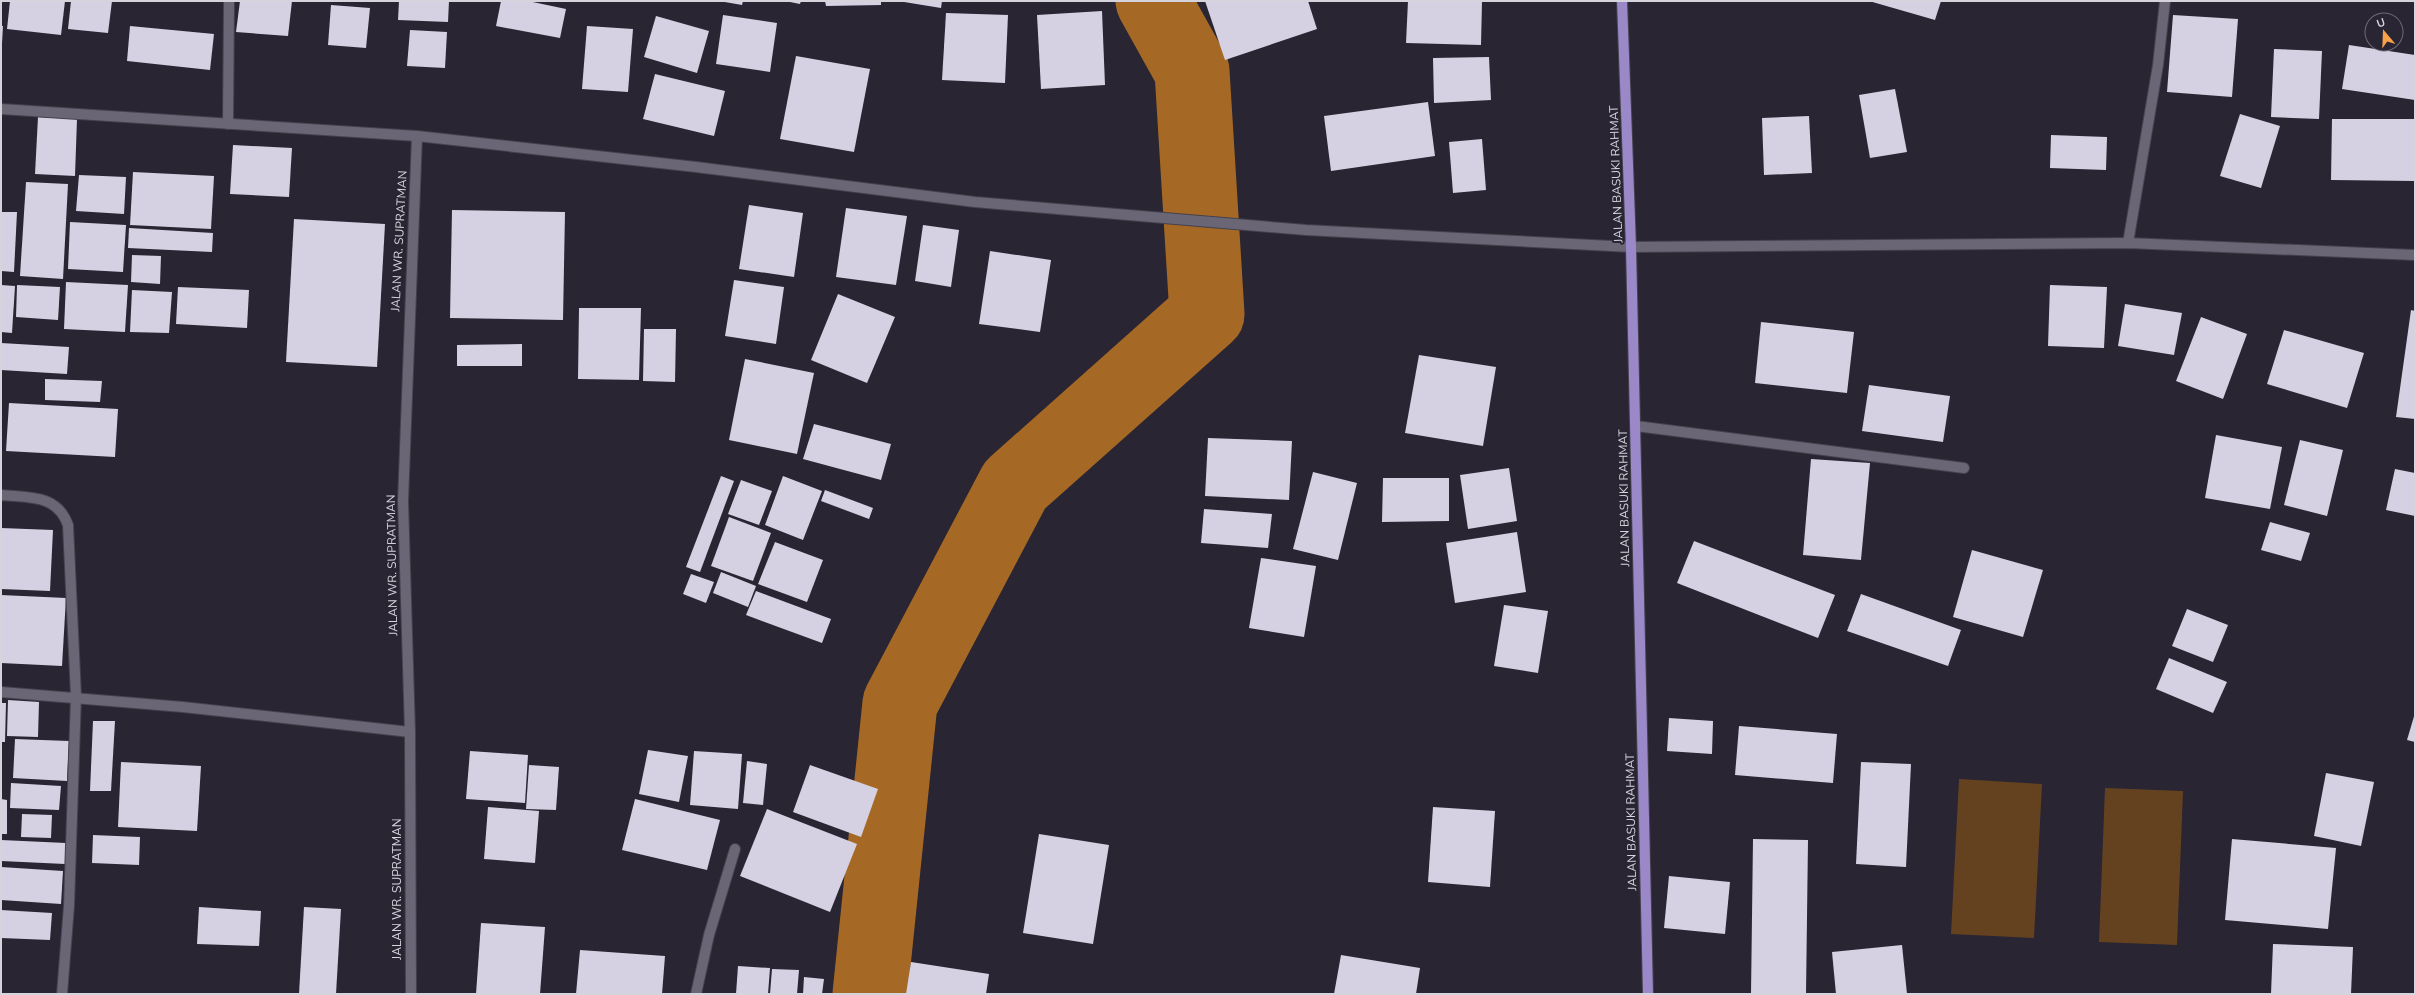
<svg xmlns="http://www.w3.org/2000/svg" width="2416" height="995" viewBox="0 0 2416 995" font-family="'Nunito Sans',sans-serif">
  <rect width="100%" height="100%" fill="#292533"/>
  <!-- green -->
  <g fill="#644220">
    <path d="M1959 779 2042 784 2034 938 1951 934Z"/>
    <path d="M2105 788 2183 791 2177 945 2099 942Z"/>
  </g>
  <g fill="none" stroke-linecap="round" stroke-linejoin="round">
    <!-- river -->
    <path stroke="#a66925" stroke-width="75" d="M870 994 900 703 1015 485 1207 314 1192 71 1153 1"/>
  </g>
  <!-- building -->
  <g fill="#d5d1e3">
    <path d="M10 1H65L61 35 7 29Z"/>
    <path d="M71 1H112L108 33 68 29Z"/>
    <path d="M240 1H292L288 36 236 32Z"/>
    <path d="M399 1H449L448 22 398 20Z"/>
    <path d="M501 1H528L566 9 560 38 496 26Z"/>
    <path d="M719 1H743L742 5Z"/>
    <path d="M785 1H801L800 4Z"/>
    <path d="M825 1H881V5L826 6Z"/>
    <path d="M898 1H942L941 8Z"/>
    <path d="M1205 1H1308L1317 29 1225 60Z"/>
    <path d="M1408 1H1482L1481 45 1406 43Z"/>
    <path d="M1869 1H1941L1935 20Z"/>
    <path d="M331 5 370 8 366 48 328 45Z"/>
    <path d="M1102 11 1105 85 1041 89 1037 15Z"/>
    <path d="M946 13 1008 15 1005 83 942 80Z"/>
    <path d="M723 15 777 23 770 72 716 64Z"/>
    <path d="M2173 15 2238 19 2232 97 2167 92Z"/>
    <path d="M656 16 709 31 697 73 644 57Z"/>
    <path d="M1 26H3L2 43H1Z"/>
    <path d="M130 26 214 34 210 70 127 61Z"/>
    <path d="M587 26 633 29 628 92 582 89Z"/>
    <path d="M410 30 447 32 445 68 407 66Z"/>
    <path d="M2349 45 2415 55V100L2342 89Z"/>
    <path d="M2274 49 2322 51 2319 119 2271 117Z"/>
    <path d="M796 56 870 69 854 152 780 139Z"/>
    <path d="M1489 57 1491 100 1434 103 1433 58Z"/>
    <path d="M655 74 725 91 714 136 643 119Z"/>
    <path d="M1895 89 1907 152 1870 158 1859 95Z"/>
    <path d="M1428 102 1435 156 1331 171 1324 116Z"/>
    <path d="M2240 114 2280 126 2261 188 2220 176Z"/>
    <path d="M1809 116 1812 173 1764 175 1762 118Z"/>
    <path d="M38 117 77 119 75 176 35 174Z"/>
    <path d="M2332 119H2415V181L2331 180Z"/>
    <path d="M2051 135 2107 137 2106 170 2050 168Z"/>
    <path d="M1482 139 1486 190 1453 193 1449 142Z"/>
    <path d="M233 145 292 148 289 197 230 194Z"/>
    <path d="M133 172 214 176 211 229 130 225Z"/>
    <path d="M79 175 126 177 124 214 76 211Z"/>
    <path d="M26 182 68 184 63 279 20 276Z"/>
    <path d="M749 205 803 213 794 277 739 269Z"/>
    <path d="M846 208 907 216 896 285 836 277Z"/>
    <path d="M452 210 565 212 563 320 450 318Z"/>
    <path d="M1 212H17L14 272 1 271Z"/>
    <path d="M294 219 385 224 377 367 286 362Z"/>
    <path d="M70 222 126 225 123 272 68 269Z"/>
    <path d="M923 225 959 230 951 287 915 281Z"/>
    <path d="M129 228 213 233 212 252 128 248Z"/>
    <path d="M990 251 1051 260 1040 332 979 324Z"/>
    <path d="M132 255 161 256 160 284 131 282Z"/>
    <path d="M734 280 784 287 776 344 725 336Z"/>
    <path d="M66 282 128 285 125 332 64 329Z"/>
    <path d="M1 285 15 286 12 333 1 332Z"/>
    <path d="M17 285 60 287 58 320 16 317Z"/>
    <path d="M2050 285 2107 287 2104 348 2048 346Z"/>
    <path d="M178 287 249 290 247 328 176 324Z"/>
    <path d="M132 290 172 292 169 333 130 332Z"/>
    <path d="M838 294 895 317 867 383 811 360Z"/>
    <path d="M2125 304 2182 313 2174 355 2118 346Z"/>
    <path d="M579 308H641L639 380 578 379Z"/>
    <path d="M2411 310 2415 311V419L2396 417Z"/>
    <path d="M2201 317 2247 334 2223 399 2176 381Z"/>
    <path d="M1761 322 1854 332 1847 393 1755 383Z"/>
    <path d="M644 329H676L675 382 643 381Z"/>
    <path d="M2284 330 2364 353 2347 408 2267 384Z"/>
    <path d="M1 343 69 347 67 374 1 370Z"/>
    <path d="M522 344V366H457V345Z"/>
    <path d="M1419 355 1496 367 1483 446 1405 433Z"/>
    <path d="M745 359 814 373 797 454 729 440Z"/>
    <path d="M45 379 102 381 100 402 45 400Z"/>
    <path d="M1869 385 1950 396 1943 442 1862 431Z"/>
    <path d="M9 403 118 409 115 457 6 451Z"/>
    <path d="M814 424 891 444 881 480 803 459Z"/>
    <path d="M2216 435 2282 447 2270 509 2205 498Z"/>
    <path d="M1208 438 1292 441 1289 500 1205 496Z"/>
    <path d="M2300 440 2343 450 2327 516 2284 505Z"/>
    <path d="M1811 459 1870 463 1861 560 1803 555Z"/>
    <path d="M1509 468 1517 521 1468 529 1460 475Z"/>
    <path d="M2395 469 2415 473V516L2386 510Z"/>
    <path d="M1313 472 1357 483 1338 560 1293 549Z"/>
    <path d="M721 476 734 481 700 572 686 567Z"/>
    <path d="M783 476 822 491 803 540 765 525Z"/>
    <path d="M1383 478H1449V521L1382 522Z"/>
    <path d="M741 480 772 491 759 525 728 514Z"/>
    <path d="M825 490 873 508 869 519 821 501Z"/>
    <path d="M1204 509 1272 514 1268 548 1201 543Z"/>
    <path d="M729 517 771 533 753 581 711 566Z"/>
    <path d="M2270 522 2310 533 2301 561 2261 550Z"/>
    <path d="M1 528 53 530 50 591 1 589Z"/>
    <path d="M1517 532 1526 592 1455 603 1446 543Z"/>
    <path d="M1694 541 1835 595 1818 638 1677 583Z"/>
    <path d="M775 542 823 560 807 602 758 584Z"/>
    <path d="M1972 550 2043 570 2023 637 1953 617Z"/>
    <path d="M1261 558 1316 566 1304 637 1249 628Z"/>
    <path d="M721 572 756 586 748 607 713 593Z"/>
    <path d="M691 574 714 582 706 603 683 594Z"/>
    <path d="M756 591 831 619 822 643 746 615Z"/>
    <path d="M1861 594 1961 630 1948 666 1847 631Z"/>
    <path d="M1 595 66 598 62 666 1 663Z"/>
    <path d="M1504 605 1548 611 1538 673 1494 666Z"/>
    <path d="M2187 609 2228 625 2213 662 2172 646Z"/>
    <path d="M2169 658 2227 682 2213 713 2156 689Z"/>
    <path d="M8 700 39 702 38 737 7 736Z"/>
    <path d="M1 703H6L5 742H1Z"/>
    <path d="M2415 713V742L2407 740Z"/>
    <path d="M1669 718 1713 721 1712 754 1667 751Z"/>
    <path d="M93 721H115L111 791H90Z"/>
    <path d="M1739 726 1837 734 1833 783 1735 775Z"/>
    <path d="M15 739 69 741 67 781 13 778Z"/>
    <path d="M648 750 688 756 679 802 639 794Z"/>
    <path d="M470 751 528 755 525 803 466 799Z"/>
    <path d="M694 751 742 754 738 809 690 805Z"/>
    <path d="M747 761 767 764 763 805 743 803Z"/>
    <path d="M121 762 201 766 197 831 118 827Z"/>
    <path d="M1861 762 1911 764 1906 867 1856 864Z"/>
    <path d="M529 765 559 767 556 810 526 809Z"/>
    <path d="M810 765 878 789 861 837 793 812Z"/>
    <path d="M2326 773 2374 782 2361 846 2314 836Z"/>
    <path d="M11 783 61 786 59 810 10 808Z"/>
    <path d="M1 799 7 800V834H1Z"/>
    <path d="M635 799 720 820 707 870 622 850Z"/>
    <path d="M488 807 539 811 535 863 484 859Z"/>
    <path d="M1433 807 1495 811 1490 887 1428 882Z"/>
    <path d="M767 809 857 844 830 912 740 876Z"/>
    <path d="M22 814 52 815 51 838 21 837Z"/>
    <path d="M1039 834 1109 845 1093 944 1023 933Z"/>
    <path d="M93 835 140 837 139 865 92 863Z"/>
    <path d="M1753 839 1808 840 1806 994H1751Z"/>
    <path d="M2232 839 2336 848 2328 929 2225 920Z"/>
    <path d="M1 840 66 843 65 864 1 861Z"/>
    <path d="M1 867 63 871 61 904 1 900Z"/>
    <path d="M1669 876 1730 882 1725 934 1664 928Z"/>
    <path d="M199 907 261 911 259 946 197 944Z"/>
    <path d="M304 907 341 909 336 994H299Z"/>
    <path d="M1 910 52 913 50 940 1 938Z"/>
    <path d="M481 923 545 927 540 994H476Z"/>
    <path d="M2273 944 2353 947 2351 994H2271Z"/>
    <path d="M1902 945 1907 994H1836L1832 952Z"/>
    <path d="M580 950 665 956 662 994H576Z"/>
    <path d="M1341 955 1420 968 1416 994H1334Z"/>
    <path d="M911 962 989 974 986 994H906Z"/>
    <path d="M738 966 770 968 768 994H736Z"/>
    <path d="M772 969 799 970 797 994H770Z"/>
    <path d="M804 977 824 979 822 994H803Z"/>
  </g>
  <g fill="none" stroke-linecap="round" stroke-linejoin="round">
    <!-- minor casing -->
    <g stroke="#45414d" stroke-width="12">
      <g id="minor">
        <path d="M228 124 229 1"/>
        <path d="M2128 243 2158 65 2165 1"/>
        <path d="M1636 426 1964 468"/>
        <path d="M1 495C29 498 57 494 68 525L76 696 69 906 62 994"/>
        <path d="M1 692 183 707 410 732"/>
        <path d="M411 994 410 732 403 501 417 136"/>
        <path d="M696 994 709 935 735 849"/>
      </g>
    </g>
    <!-- tertiary casing -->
    <g stroke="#45414d" stroke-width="12">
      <path id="tertiary" d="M1 109 417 136 696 167 975 202 1306 230 1631 247 2128 243 2415 255"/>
    </g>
    <!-- primary casing -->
    <g stroke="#45414d" stroke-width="12">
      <path id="primary" d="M1622 1 1631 247 1648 994"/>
    </g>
    <!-- minor -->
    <use href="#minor" stroke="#6a6676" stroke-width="10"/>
    <!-- tertiary -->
    <use href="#tertiary" stroke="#6a6676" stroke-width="10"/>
    <!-- primary -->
    <use href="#primary" stroke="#9b88c8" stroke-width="10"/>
  </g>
  <g text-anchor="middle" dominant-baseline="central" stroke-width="4" stroke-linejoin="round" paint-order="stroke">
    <!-- street labels -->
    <g font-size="12" fill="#d5d3dc" stroke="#292533">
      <text transform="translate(1616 174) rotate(-92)">JALAN BASUKI RAHMAT</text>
      <text transform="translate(399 241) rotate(-87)">JALAN WR. SUPRATMAN</text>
      <text transform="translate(1624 498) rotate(-91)">JALAN BASUKI RAHMAT</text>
      <text transform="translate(392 565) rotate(-91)">JALAN WR. SUPRATMAN</text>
      <text transform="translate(1631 822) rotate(-91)">JALAN BASUKI RAHMAT</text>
      <text transform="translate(397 889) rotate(-90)">JALAN WR. SUPRATMAN</text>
    </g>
  </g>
  <!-- border -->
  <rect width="2416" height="995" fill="none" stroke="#d5d3dc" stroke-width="4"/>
  <!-- north arrow -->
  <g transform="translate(2384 32) rotate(341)"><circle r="19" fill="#292533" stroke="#6e6b77"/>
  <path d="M0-3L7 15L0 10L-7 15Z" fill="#f7a248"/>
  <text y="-6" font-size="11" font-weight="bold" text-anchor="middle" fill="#d5d3dc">U</text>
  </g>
</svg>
